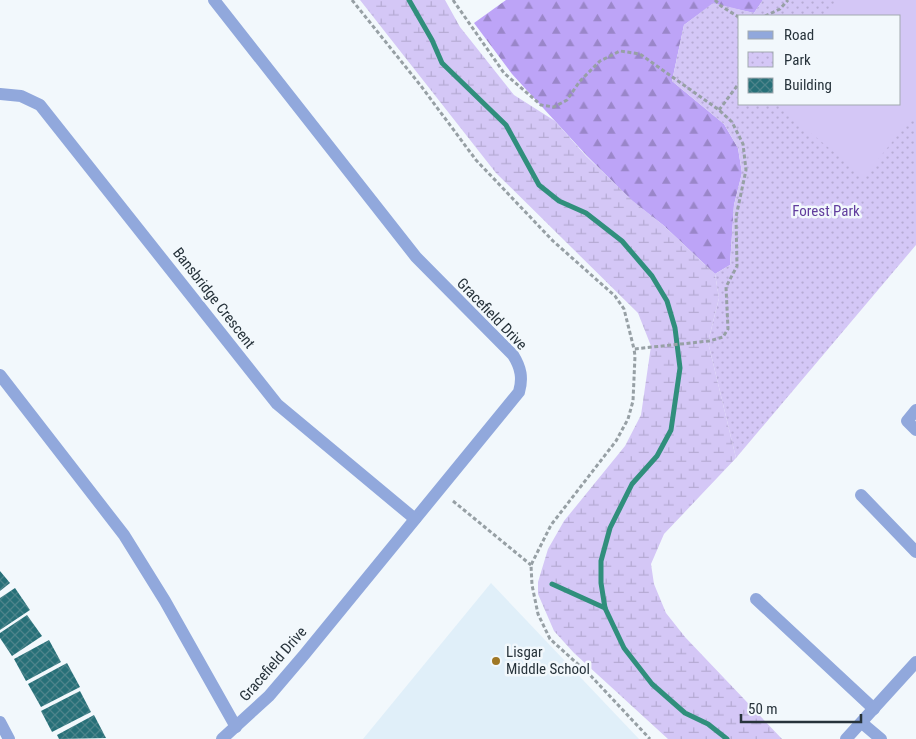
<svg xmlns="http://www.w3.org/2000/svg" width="916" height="739" viewBox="0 0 916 739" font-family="'Roboto Condensed',sans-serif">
  <defs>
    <pattern id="forest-firs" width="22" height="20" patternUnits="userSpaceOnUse" patternTransform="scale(1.25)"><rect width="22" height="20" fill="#bda4f7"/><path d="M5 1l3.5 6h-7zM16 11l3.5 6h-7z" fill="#9a86c9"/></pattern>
    <pattern id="wetland-marsh" width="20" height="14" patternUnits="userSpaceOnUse" patternTransform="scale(1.25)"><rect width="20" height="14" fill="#d4c7f6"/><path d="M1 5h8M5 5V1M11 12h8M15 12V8" fill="none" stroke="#b6abd4"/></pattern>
    <pattern id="park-dots" width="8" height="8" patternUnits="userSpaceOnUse" patternTransform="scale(1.25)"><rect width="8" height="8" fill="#d4c7f6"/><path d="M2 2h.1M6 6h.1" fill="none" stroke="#b6abd4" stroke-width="1.8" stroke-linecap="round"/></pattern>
    <pattern id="building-cross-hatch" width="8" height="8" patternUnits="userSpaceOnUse" patternTransform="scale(1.25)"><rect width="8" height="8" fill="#277078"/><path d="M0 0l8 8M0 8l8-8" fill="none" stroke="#4d848b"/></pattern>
  </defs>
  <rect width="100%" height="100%" fill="#f2f8fc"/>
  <!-- built -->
  <path fill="#e0eff9" d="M491 583 639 739H363Z"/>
  <!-- forest -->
  <path fill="url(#forest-firs)" d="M506 0H763L754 13 713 4 684 25 672 81 724 124 738 148 742 173 734 205 730 265 715 274 663 225 632 201 587 156 512 74 474 23Z"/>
  <!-- wetland -->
  <path fill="url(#wetland-marsh)" d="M360 0H445L460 27 514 95 555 121 586 156 633 201 663 225 715 274 719 298 708 342 736 458 664 534 651 564 654 584 666 613 685 637 782 739H668L574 653 554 631 538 594V582L548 549 564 521 625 446 641 415 651 346 638 313 496 173Z"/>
  <!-- park -->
  <path fill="url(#park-dots)" fill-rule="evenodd" d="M763 0H916V245L736 458 708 342 719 298 715 274 730 265 734 205 742 173 738 148 724 124 672 81 684 25 713 3 754 13ZM740 16H900V104H740Z"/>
  <!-- pitch -->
  <path fill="#d4c7f6" d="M840 0H916V112L864 177 776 104H900V16H827Z"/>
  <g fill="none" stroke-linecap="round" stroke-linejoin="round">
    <!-- stream -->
    <g stroke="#308f7c" stroke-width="5">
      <path d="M409 0 432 40 442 63 506 125 539 185 559 201 586 213 622 241 652 276 667 301 675 328 680 368 671 430 657 456 632 484 610 528 601 561V583L605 608 624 648 652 684 685 713 708 724 727 739"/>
      <path d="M552 584 605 608"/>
    </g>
  </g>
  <!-- building -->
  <g fill="url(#building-cross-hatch)">
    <path d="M0 571 10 583 0 591Z"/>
    <path d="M15 588 30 610 0 630V598Z"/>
    <path d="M27 615 42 636 12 656 0 638V633Z"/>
    <path d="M49 640 61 662 26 681 14 659Z"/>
    <path d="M67 663 80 687 41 707 28 684Z"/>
    <path d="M80 691 91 712 52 732 41 711Z"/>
    <path d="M94 715 106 738 59 739 57 735Z"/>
  </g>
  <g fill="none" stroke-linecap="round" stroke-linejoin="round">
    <!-- path -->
    <g stroke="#97a0a5" stroke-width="3" stroke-dasharray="4 2.5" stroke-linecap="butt">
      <path d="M352 0 421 86 476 160 553 241 615 296 624 309 634 349"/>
      <path d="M453 0 504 73 541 105 554 107 567 100 580 81 600 61 620 51 640 54 719 110 732 122 743 144 746 170 736 217 737 266 726 287 728 329 723 337 709 341 634 349 635 356 633 401 628 419 616 441 551 525 531 565 532 585 538 614 550 639 591 676 650 739"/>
      <path d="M715 0 721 6 740 18"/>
      <path d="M765 16 780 9 788 0"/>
      <path d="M719 110 740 82"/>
      <path d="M453 501 531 565"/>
    </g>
    <!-- minor -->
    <g stroke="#91a8dc" stroke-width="12">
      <path d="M214 0 416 257 513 355C521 368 523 378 519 392L304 655 269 696 222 739"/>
      <path d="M0 94 21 96 40 105 277 404 415 519"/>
      <path d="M0 375 124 535 165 601 236 727"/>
      <path d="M916 410 907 421 916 430"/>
      <path d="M861 495 916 552"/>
      <path d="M756 599 874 709"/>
      <path d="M862 723 881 739"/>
      <path d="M846 739 916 662"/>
    </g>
    <!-- tertiary -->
    <path stroke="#91a8dc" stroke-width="12" d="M0 722 9 739"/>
  </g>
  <!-- markers -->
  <circle fill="#9f7725" stroke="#f2f8fc" stroke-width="2" cx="496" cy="661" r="5"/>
  <g text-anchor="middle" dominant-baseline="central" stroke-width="5" stroke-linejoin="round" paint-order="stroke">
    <!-- park labels -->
    <g font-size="15" fill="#613d9d" stroke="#f2f8fc">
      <text x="826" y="211">Forest Park</text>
    </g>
    <!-- street labels -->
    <g font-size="15" fill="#27333b" stroke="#f2f8fc">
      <text transform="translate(214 298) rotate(52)">Bansbridge Crescent</text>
      <text transform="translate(492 314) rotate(46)">Gracefield Drive</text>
      <text transform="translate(273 664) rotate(-49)">Gracefield Drive</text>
    </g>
    <!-- poi labels -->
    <g font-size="15" fill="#27333b" stroke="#f2f8fc" text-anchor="start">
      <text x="506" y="652">Lisgar<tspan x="506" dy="17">Middle School</tspan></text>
    </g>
  </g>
  <!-- legend -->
  <rect x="738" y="15" width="162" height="90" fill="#f2f8fc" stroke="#a1a9af"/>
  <rect x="748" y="31" width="25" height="8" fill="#91a8dc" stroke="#a1a9af"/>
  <text x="784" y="40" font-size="15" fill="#27333b">Road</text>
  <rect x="748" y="52" width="25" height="15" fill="url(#park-dots)" stroke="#a1a9af"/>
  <text x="784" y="65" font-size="15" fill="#27333b">Park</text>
  <rect x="748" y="78" width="25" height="15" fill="url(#building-cross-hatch)" stroke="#a1a9af"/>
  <text x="784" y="90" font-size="15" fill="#27333b">Building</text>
  <!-- scale -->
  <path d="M741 714v8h120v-8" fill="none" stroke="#27333b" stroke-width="2.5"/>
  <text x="748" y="714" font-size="15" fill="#27333b" stroke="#f2f8fc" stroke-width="4" paint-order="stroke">50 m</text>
</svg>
